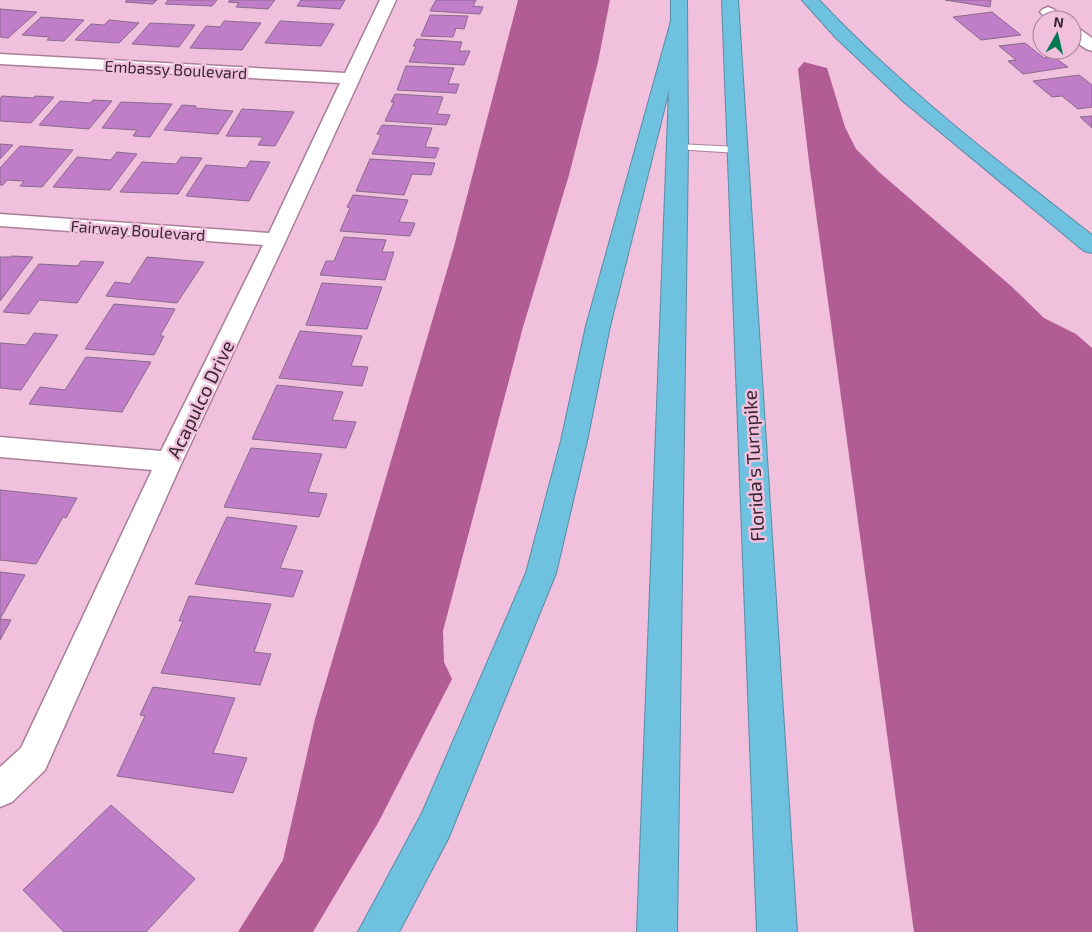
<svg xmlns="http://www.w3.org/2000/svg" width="1092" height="932" viewBox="0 0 1092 932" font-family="'Exo 2',sans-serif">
  <rect width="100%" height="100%" fill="#f0c0dc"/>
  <!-- water -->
  <g fill="#b15c92">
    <path d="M518 0H610L598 62 569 175 523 327 443 631 444 662 452 679 378 823 313 932H238L283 860 315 719 453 250Z"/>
    <path d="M804 62 827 68 845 127 856 149 879 172 1011 286 1044 318 1076 334 1092 348V932H914L809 162 798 69Z"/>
  </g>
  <!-- building -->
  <g fill="#c07dc8" stroke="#8a6a8e">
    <path d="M127 0H157L153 4 125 2Z"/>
    <path d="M168 0H217L212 6 165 4Z"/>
    <path d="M230 0H275L268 9 236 7 239 3 228 2Z"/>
    <path d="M301 0H345L340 9 297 6Z"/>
    <path d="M436 0H476L473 6 483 7 480 14 430 11Z"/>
    <path d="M945 0H991L990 7Z"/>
    <path d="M0 9 37 12 8 38 0 37Z"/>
    <path d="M992 12 1021 35 981 40 953 17Z"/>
    <path d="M430 15 468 16 464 29 456 28 453 37 421 36Z"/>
    <path d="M41 17 84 20 64 41 47 40 50 37 22 35Z"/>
    <path d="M109 20 139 23 119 43 75 40 91 24 104 25Z"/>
    <path d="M224 21 261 23 242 50 190 48 206 26 220 27Z"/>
    <path d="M280 21 334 24 321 46 265 43Z"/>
    <path d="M150 23 195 25 179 47 132 44Z"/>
    <path d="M417 39 462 42 459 51H470L464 65 409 62 416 46H413Z"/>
    <path d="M1025 43 1044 58 1054 57 1068 67 1023 74 1008 61 1016 60 999 46Z"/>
    <path d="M406 66 454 68 448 84H459L456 93 397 90Z"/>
    <path d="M1079 75 1092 85V107L1078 109 1062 96 1052 97 1033 81Z"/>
    <path d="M395 94 443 97 437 114 450 115 446 125 385 121 394 102H391Z"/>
    <path d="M2 96 34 98 35 96 54 97 31 123 0 121V99Z"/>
    <path d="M93 100 112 101 89 129 39 125 60 101 90 103Z"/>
    <path d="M121 102 172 104 150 137 133 136 137 130 102 128Z"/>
    <path d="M182 105 196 106 195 108 233 111 218 134 164 130Z"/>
    <path d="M242 109 294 112 275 146 258 145 263 137 226 136Z"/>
    <path d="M1092 116V128L1080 117Z"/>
    <path d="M382 125 432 128 425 147 439 148 435 158 372 154 381 135 377 134Z"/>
    <path d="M0 144 13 145 0 159Z"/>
    <path d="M20 146 73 150 42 187 20 186 24 181 7 180 3 185H0V168Z"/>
    <path d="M117 152 137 154 110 190 53 187 77 157 111 160Z"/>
    <path d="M181 157 202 158 178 194 120 192 142 162 176 164Z"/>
    <path d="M370 159 435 163 431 175 412 174 404 195 356 191Z"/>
    <path d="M250 161 270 162 249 201 186 196 206 165 246 168Z"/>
    <path d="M353 195 408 200 399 222 415 223 410 236 340 231 350 208 347 207Z"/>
    <path d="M344 237 386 240 382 252H394L385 280 320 275 326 261H334Z"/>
    <path d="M12 256 33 257 0 301V257H10Z"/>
    <path d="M147 257 204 262 177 303 106 296 115 282 130 284Z"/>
    <path d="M81 261 104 262 77 303 39 300 29 314 3 312 39 264 78 266Z"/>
    <path d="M322 283 382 287 367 329 306 325Z"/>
    <path d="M114 304 175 309 160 336H164L154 355 85 349Z"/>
    <path d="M300 331 362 336 351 366 368 367 362 386 279 378Z"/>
    <path d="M34 333 58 335 21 390 0 388V343L26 345Z"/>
    <path d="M86 357 151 362 122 412 29 404 40 387 65 390Z"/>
    <path d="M277 385 343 392 332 420 356 422 346 448 252 439Z"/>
    <path d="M251 448 322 454 308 492 327 494 319 517 224 507Z"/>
    <path d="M0 490 77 498 66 518 63 517 36 564 0 560Z"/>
    <path d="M227 517 297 526 280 568 303 571 293 597 195 584Z"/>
    <path d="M0 572 25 575 0 619 11 620 0 640Z"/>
    <path d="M189 596 271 604 254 652 271 654 260 685 161 673 183 621H179Z"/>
    <path d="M153 687 235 698 213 753 247 758 233 793 117 776 145 716 140 715Z"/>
    <path d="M111 805 195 879 146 932H64L23 890Z"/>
  </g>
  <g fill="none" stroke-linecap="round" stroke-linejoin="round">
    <!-- service casing -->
    <g stroke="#ab7f99" stroke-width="2">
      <path id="service" d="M678 144 738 147 743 150 738 153 675 149 673 147Z"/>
    </g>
    <!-- minor casing -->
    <g stroke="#ab7f99" stroke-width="3">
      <g id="minor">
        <path d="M380 0H396L286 240 182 462 45 770 12 802 0 807V767L21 748 152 470 0 457V437L161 451 263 245 0 226V214L269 233 340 83 0 64V54L345 73Z"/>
        <path d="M1048 7 1053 9 1066 20H1048L1040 12 1043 9Z"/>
        <path d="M1072 26 1078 28 1092 38V51L1086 49 1072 39Z"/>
      </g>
    </g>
    <!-- motorway casing -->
    <g stroke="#5b8ba3" stroke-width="2">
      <g id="motorway">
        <path d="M671 0H687L688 147 677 932H637L669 90 610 326 587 441 556 573 448 839 399 932H358L422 813 526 573 561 441 586 326 671 21Z"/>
        <path d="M722 0H738L797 932H757Z"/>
        <path d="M802 0H819C902 88 997 161 1092 235V253L1084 251 904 102 836 38Z"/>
      </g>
    </g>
    <!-- service -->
    <use href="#service" fill="#fff" fill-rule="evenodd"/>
    <!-- minor -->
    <use href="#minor" fill="#fff" fill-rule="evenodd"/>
    <!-- motorway -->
    <use href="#motorway" fill="#6ec2e0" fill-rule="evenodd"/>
  </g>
  <g text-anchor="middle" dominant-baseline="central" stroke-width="5" stroke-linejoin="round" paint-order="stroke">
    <!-- far-street labels -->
    <g font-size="16" fill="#382631" stroke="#f0c0dc">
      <text transform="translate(176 69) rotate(3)">Embassy Boulevard</text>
      <text transform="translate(138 230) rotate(4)">Fairway Boulevard</text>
    </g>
    <!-- street labels -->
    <g font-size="19" fill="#382631" stroke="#f0c0dc">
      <text transform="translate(200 399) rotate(-64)">Acapulco Drive</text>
      <text transform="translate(753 466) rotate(-93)">Florida's Turnpike</text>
    </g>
  </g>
  <!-- north arrow -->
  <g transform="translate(1057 35) rotate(8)"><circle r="24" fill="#f0c0dc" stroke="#a68298"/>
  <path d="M0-4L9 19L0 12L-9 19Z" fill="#037752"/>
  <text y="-8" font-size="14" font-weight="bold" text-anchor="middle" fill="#382631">N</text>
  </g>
</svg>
